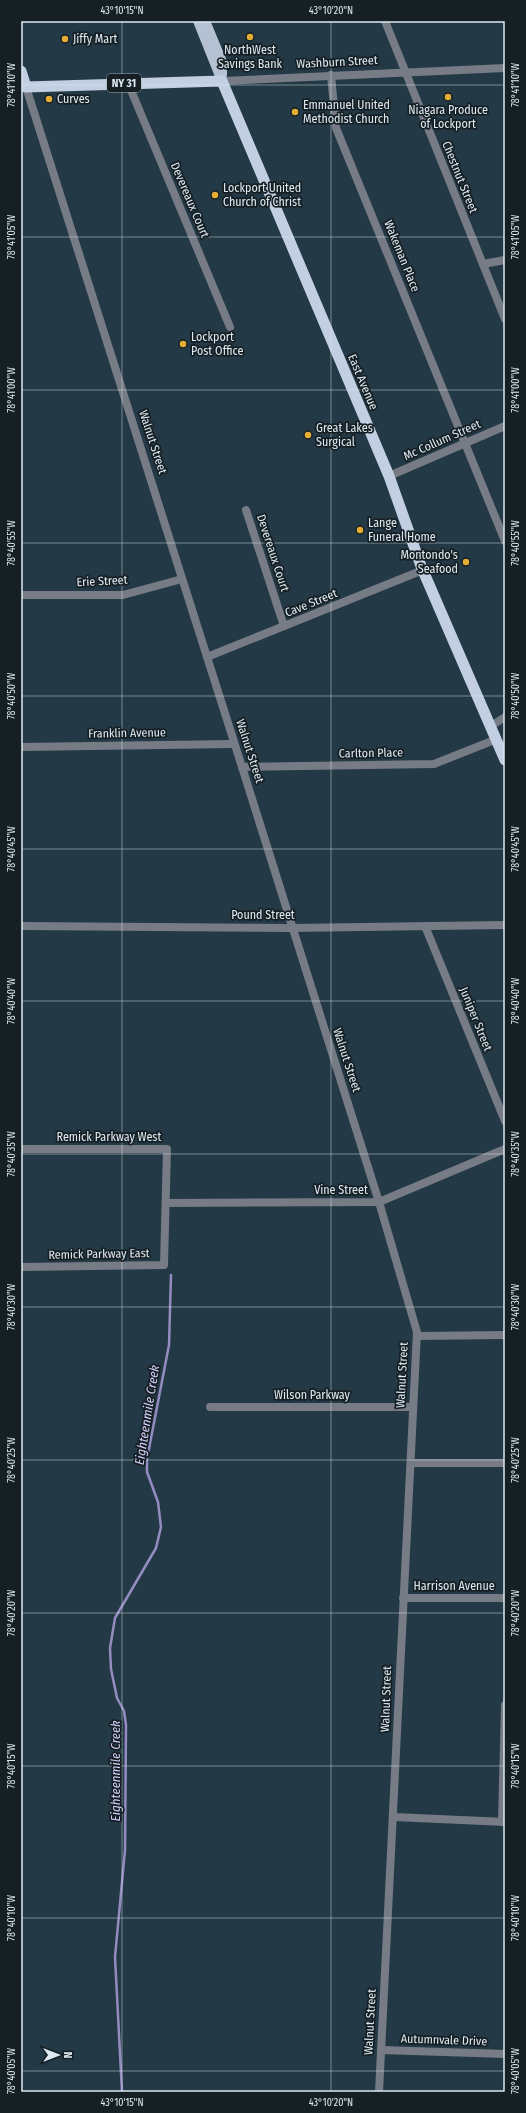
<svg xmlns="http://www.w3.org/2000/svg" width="526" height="2113" viewBox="0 0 526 2113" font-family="'Fira Sans Condensed',sans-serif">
  <rect width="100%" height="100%" fill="#233945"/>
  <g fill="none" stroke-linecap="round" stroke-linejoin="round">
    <!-- stream -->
    <path stroke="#948cc1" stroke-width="2.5" d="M122 2092 115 1957 125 1850 126 1725 124 1711 117 1698 111 1669 110 1648 115 1618 156 1548 161 1527 158 1502 147 1472V1459L169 1345 171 1275"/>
    <!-- minor -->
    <g stroke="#767b85" stroke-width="8">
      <path d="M385 21 505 319"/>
      <path d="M331 75 336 128 505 541"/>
      <path d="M222 81 505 68"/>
      <path d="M128 83 230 327"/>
      <path d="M26 87 242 767 379 1202 417 1332 379 2092"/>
      <path d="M483 264 505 260"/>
      <path d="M389 476 505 426"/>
      <path d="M246 510 284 626"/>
      <path d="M21 595H123L182 579"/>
      <path d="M207 657 423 570"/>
      <path d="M491 726 505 717"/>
      <path d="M21 747 233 744"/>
      <path d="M242 767 434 764 497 739"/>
      <path d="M21 926 291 928 505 925"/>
      <path d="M425 926 505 1121"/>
      <path d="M21 1149H167L164 1265 21 1267"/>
      <path d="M166 1203 379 1202 505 1149"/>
      <path d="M417 1336 505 1335"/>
      <path d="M210 1407H413"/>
      <path d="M412 1463H505"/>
      <path d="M403 1598H505"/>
      <path d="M394 1817 505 1822"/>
      <path d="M502 1822 505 1705"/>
      <path d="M381 2050 505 2054"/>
    </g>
    <!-- primary -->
    <g stroke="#b5c0d3" stroke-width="10">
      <path d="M198 21 222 81"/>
      <path d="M205 21 222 62V75"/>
    </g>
    <!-- trunk -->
    <path stroke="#c2cee2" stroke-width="11" d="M21 71 26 87 222 81 389 476 421 566 505 760"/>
  </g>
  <!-- ticks -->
  <path fill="none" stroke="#ddeaf1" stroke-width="1" stroke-opacity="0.45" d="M122 21V2092M331 21V2092M21 85H505M21 237H505M21 390H505M21 543H505M21 696H505M21 849H505M21 1001H505M21 1154H505M21 1307H505M21 1460H505M21 1613H505M21 1766H505M21 1918H505M21 2071H505"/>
  <!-- markers -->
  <g fill="#e6ad36" stroke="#151f24" stroke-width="1.5">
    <circle cx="250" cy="37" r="4"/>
    <circle cx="65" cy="39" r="4"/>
    <circle cx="448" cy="97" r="4"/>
    <circle cx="49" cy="99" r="4"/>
    <circle cx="295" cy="112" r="4"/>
    <circle cx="215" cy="195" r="4"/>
    <circle cx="183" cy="344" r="4"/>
    <circle cx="308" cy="435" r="4"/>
    <circle cx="360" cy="530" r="4"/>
    <circle cx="466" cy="562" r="4"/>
  </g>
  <g text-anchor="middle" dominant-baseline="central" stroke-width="3.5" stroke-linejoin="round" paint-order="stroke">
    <!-- shield labels -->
    <rect fill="#151f24" stroke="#a1adb4" stroke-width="1" x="107" y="74" width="34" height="18" rx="3"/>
    <g font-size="11" font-weight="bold" fill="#ddeaf1">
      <text x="124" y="83">NY 31</text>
    </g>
    <!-- poi labels -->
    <g font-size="12" fill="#ddeaf1" stroke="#151f24" text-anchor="start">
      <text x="73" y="39">Jiffy Mart</text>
      <text x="250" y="50" text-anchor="middle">NorthWest<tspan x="250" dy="14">Savings Bank</tspan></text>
      <text x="57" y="99">Curves</text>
      <text x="303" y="105">Emmanuel United<tspan x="303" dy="14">Methodist Church</tspan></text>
      <text x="448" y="110" text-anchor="middle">Niagara Produce<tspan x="448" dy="14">of Lockport</tspan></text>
      <text x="223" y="188">Lockport United<tspan x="223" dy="14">Church of Christ</tspan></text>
      <text x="191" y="337">Lockport<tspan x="191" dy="14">Post Office</tspan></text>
      <text x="316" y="428">Great Lakes<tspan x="316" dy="14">Surgical</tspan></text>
      <text x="368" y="523">Lange<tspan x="368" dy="14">Funeral Home</tspan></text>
      <text x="458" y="555" text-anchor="end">Montondo's<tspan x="458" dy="14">Seafood</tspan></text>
    </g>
    <!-- street labels -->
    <g font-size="12" fill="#ddeaf1" stroke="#151f24">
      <text transform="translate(337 62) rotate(-3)">Washburn Street</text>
      <text transform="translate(460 177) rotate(68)">Chestnut Street</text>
      <text transform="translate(190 200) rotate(67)">Devereaux Court</text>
      <text transform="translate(402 256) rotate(68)">Wakeman Place</text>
      <text transform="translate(363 382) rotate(67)">East Avenue</text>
      <text transform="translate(442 440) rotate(-24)">Mc Collum Street</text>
      <text transform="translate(153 442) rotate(72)">Walnut Street</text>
      <text transform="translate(273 553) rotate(72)">Devereaux Court</text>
      <text transform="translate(102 581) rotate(-3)">Erie Street</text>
      <text transform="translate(311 603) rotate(-22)">Cave Street</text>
      <text transform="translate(127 733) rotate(-1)">Franklin Avenue</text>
      <text transform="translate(250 751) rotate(72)">Walnut Street</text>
      <text transform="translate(371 753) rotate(-1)">Carlton Place</text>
      <text x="263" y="915">Pound Street</text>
      <text transform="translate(476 1019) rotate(68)">Juniper Street</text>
      <text transform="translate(347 1060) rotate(72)">Walnut Street</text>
      <text x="109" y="1137">Remick Parkway West</text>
      <text x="341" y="1190">Vine Street</text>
      <text transform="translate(99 1254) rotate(-1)">Remick Parkway East</text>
      <text transform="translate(402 1375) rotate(-87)">Walnut Street</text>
      <text x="312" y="1395">Wilson Parkway</text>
      <text x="454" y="1586">Harrison Avenue</text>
      <text transform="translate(386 1699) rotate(-88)">Walnut Street</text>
      <text transform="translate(370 2022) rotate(-87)">Walnut Street</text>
      <text transform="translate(444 2040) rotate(2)">Autumnvale Drive</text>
    </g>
    <!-- water labels -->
    <g font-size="13" font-style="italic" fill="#d6cff9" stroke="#151f24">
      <text transform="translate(147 1415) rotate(-81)">Eighteenmile Creek</text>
      <text transform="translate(115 1771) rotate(-90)">Eighteenmile Creek</text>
    </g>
  </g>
  <!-- border -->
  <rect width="526" height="2113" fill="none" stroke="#151f24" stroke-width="44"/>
  <!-- north arrow -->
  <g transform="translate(58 2055) rotate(90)" stroke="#151f24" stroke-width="3" paint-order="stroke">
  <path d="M0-3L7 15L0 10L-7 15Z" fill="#ddeaf1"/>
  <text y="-6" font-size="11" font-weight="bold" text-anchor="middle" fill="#ddeaf1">N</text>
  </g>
  <rect x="22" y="22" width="482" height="2069" fill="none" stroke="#ddeaf1" stroke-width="1.5"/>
  <g font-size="10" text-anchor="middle" fill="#ddeaf1">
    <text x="122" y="14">43°10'15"N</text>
    <text x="331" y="14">43°10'20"N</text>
    <text transform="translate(515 85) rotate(-90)" y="4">78°41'10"W</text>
    <text transform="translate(11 85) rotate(-90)" y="4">78°41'10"W</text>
    <text transform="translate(515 237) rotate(-90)" y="4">78°41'05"W</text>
    <text transform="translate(11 237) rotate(-90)" y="4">78°41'05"W</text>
    <text transform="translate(11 390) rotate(-90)" y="4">78°41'00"W</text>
    <text transform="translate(515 390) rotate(-90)" y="4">78°41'00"W</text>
    <text transform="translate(515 543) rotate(-90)" y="4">78°40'55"W</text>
    <text transform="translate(11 543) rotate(-90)" y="4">78°40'55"W</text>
    <text transform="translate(11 696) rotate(-90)" y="4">78°40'50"W</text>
    <text transform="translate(515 696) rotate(-90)" y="4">78°40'50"W</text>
    <text transform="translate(515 849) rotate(-90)" y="4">78°40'45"W</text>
    <text transform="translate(11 849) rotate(-90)" y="4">78°40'45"W</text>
    <text transform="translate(11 1001) rotate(-90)" y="4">78°40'40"W</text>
    <text transform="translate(515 1001) rotate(-90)" y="4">78°40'40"W</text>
    <text transform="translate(515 1154) rotate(-90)" y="4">78°40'35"W</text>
    <text transform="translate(11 1154) rotate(-90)" y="4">78°40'35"W</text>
    <text transform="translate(11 1307) rotate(-90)" y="4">78°40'30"W</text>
    <text transform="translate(515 1307) rotate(-90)" y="4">78°40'30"W</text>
    <text transform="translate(515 1460) rotate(-90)" y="4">78°40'25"W</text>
    <text transform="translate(11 1460) rotate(-90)" y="4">78°40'25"W</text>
    <text transform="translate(11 1613) rotate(-90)" y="4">78°40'20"W</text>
    <text transform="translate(515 1613) rotate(-90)" y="4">78°40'20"W</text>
    <text transform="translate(515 1766) rotate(-90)" y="4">78°40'15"W</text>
    <text transform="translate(11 1766) rotate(-90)" y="4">78°40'15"W</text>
    <text transform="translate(11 1918) rotate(-90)" y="4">78°40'10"W</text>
    <text transform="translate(515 1918) rotate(-90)" y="4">78°40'10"W</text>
    <text transform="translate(515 2071) rotate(-90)" y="4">78°40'05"W</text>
    <text transform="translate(11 2071) rotate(-90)" y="4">78°40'05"W</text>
    <text x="122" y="2106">43°10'15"N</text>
    <text x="331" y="2106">43°10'20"N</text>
  </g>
</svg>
